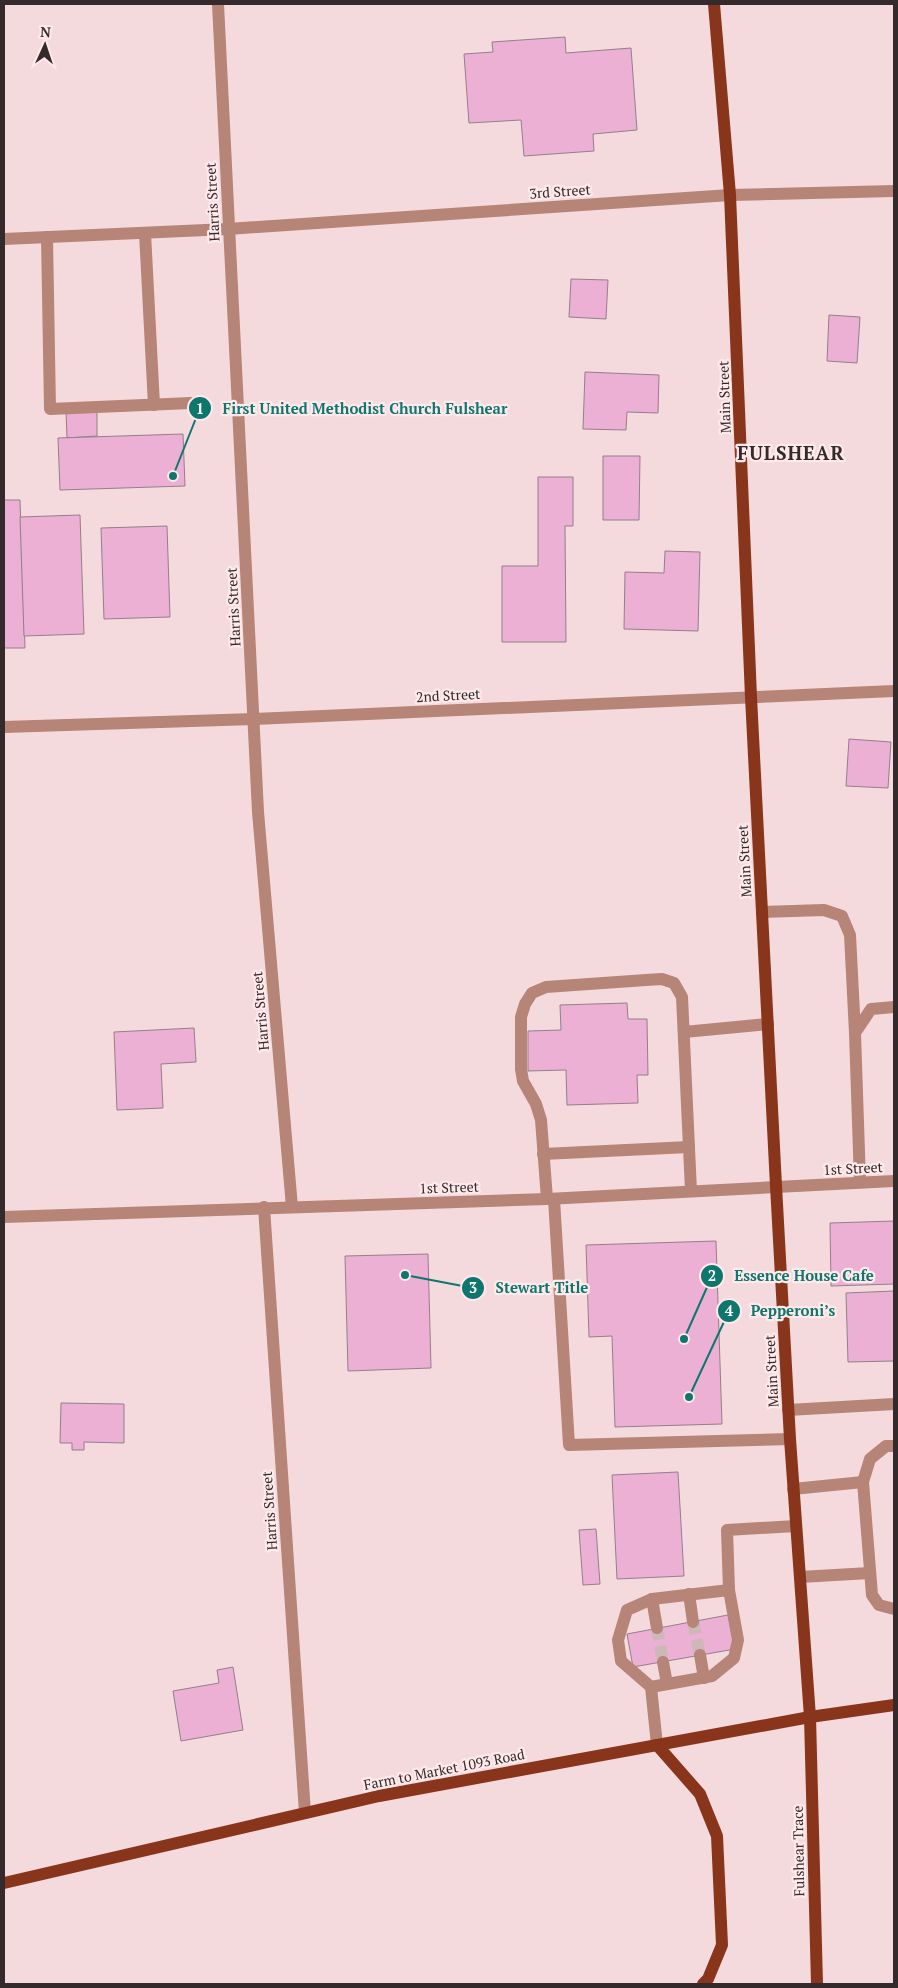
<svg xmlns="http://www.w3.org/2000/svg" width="898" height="1988" viewBox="0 0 898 1988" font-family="'PT Serif',serif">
  <rect width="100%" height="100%" fill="#f5dadd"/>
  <!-- building -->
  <g fill="#ebb0d3" stroke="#937f8b">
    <path d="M565 37 566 53 631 48 637 130 593 134 594 151 524 156 521 120 469 123 464 54 493 52 492 42Z"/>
    <path d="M571 279 608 280 606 319 569 317Z"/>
    <path d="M829 315 860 317 857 363 827 361Z"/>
    <path d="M585 372 659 375 658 413 627 412 626 430 583 429Z"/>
    <path d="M97 410V436L67 438 66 411Z"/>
    <path d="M183 434 185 486 60 490 58 438Z"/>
    <path d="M603 456H640L639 520H603Z"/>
    <path d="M538 477H573V526H565L566 642H502V566H538Z"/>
    <path d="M4 500H20L25 648H4Z"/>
    <path d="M80 515 84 634 24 636 20 517Z"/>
    <path d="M167 526 170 617 104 619 101 528Z"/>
    <path d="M665 551 700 552 698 631 624 629 625 572 664 573Z"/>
    <path d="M849 739 891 742 888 788 846 786Z"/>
    <path d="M627 1003 628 1019H647L648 1075H637L638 1103 567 1105 566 1070 528 1071V1031L561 1030 560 1005Z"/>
    <path d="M194 1028 196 1062 161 1064 163 1108 117 1110 114 1032Z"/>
    <path d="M894 1221V1284L831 1286 830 1223Z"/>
    <path d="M716 1241 722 1424 615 1427 612 1336 589 1337 586 1245Z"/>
    <path d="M428 1254 431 1368 348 1371 345 1256Z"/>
    <path d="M894 1291V1361L848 1362 846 1293Z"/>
    <path d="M61 1403 124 1404V1443L84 1442V1450H72V1443H60Z"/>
    <path d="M678 1472 684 1576 617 1579 612 1475Z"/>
    <path d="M596 1529 600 1584 583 1585 579 1530Z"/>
    <path d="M728 1615 735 1649 633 1667 627 1634Z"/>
    <path d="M233 1667 243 1730 181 1741 173 1691 219 1683 217 1670Z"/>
  </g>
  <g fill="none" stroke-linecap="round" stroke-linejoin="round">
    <!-- minor-tunnel -->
    <g stroke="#ceb7b9" stroke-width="12" stroke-dasharray="12 6" stroke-linecap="butt">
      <path d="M693 1622 700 1655"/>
      <path d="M657 1628 663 1662"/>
    </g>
    <!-- minor -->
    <g stroke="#b68577" stroke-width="12">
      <path d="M218 4 258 812 292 1207"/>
      <path d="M145 233 154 405"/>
      <path d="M47 237 50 409 191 403"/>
      <path d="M4 239 228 229 730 195 894 191"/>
      <path d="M4 727 254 719 894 691"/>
      <path d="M762 912 824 910 842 916 850 935 855 1033"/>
      <path d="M684 1032 768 1024"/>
      <path d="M543 1154 689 1147"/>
      <path d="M860 1182 855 1033 871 1009 894 1007"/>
      <path d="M547 1199 541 1120 536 1104 523 1081 521 1069V1017L525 1004 532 993 546 987 646 980 662 979 674 983 682 997 691 1191"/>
      <path d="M554 1199 569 1445 790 1439"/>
      <path d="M264 1207 305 1813"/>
      <path d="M4 1217 547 1199 894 1181"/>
      <path d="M788 1410 894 1404"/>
      <path d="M894 1446H886L870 1459 863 1482 872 1595 879 1605 894 1609"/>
      <path d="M793 1489 863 1482"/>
      <path d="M800 1577 870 1573"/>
      <path d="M689 1594 693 1622"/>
      <path d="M652 1599 657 1628"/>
      <path d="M700 1655 704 1678"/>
      <path d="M663 1662 667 1684"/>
      <path d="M651 1687 712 1676 734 1658 738 1640 729 1590"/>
      <path d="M657 1745 651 1687 621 1661 618 1640 627 1610 652 1599 729 1590 727 1530 796 1526"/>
    </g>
    <!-- major -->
    <g stroke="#88351c" stroke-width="12">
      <path d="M714 4 730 195 751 697 776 1186 790 1439 810 1717 817 1984"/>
      <path d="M657 1745 700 1794 717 1836 722 1945 708 1979 703 1984"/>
      <path d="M4 1883 379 1796 810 1717 894 1705"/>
    </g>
  </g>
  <g text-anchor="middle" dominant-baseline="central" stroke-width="4.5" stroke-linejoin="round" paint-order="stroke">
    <!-- street labels -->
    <g font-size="14" fill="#342a2b" stroke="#ffe9eb">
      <text transform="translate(560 191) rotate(-4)">3rd Street</text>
      <text transform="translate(212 202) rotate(-93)">Harris Street</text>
      <text transform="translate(724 397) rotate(-92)">Main Street</text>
      <text transform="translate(233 607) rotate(-93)">Harris Street</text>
      <text transform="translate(448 695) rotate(-3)">2nd Street</text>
      <text transform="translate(744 861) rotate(-93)">Main Street</text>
      <text transform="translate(260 1011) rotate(-95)">Harris Street</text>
      <text transform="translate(853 1168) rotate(-3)">1st Street</text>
      <text transform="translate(449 1187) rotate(-2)">1st Street</text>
      <text transform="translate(771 1371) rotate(-93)">Main Street</text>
      <text transform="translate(269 1511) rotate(-94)">Harris Street</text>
      <text transform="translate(444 1769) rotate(-11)">Farm to Market 1093 Road</text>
      <text transform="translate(798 1851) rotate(-91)">Fulshear Trace</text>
    </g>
    <!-- district labels -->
    <g font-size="19" font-weight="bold" letter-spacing="1" fill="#342a2b" stroke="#ffe9eb">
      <text x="791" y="452">FULSHEAR</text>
    </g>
  </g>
  <!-- callouts -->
  <path fill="none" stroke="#0f766e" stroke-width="2" d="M173 476L200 408M684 1339L712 1276M405 1275L473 1288M689 1397L729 1311"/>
  <g fill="#0f766e" stroke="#ffe9eb" stroke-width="2">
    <circle cx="173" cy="476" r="5"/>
    <circle cx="684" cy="1339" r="5"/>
    <circle cx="405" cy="1275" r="5"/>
    <circle cx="689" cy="1397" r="5"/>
    <circle cx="200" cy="408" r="12"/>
    <circle cx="712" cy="1276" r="12"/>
    <circle cx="473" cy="1288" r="12"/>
    <circle cx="729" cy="1311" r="12"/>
  </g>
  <g font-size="15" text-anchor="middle" font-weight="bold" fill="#fff">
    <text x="200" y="414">1</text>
    <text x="712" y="1281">2</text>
    <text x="473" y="1293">3</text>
    <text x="729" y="1316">4</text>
  </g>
  <g font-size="15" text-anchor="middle" font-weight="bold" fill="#0f766e" stroke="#ffe9eb" stroke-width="4.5" stroke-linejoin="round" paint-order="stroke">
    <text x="365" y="414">First United Methodist Church Fulshear</text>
    <text x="804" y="1281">Essence House Cafe</text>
    <text x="542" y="1293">Stewart Title</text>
    <text x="793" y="1316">Pepperoni’s</text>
  </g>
  <!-- border -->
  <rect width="898" height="1988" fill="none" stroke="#342a2b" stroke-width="10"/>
  <!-- north arrow -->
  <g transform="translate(45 45) rotate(3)" stroke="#ffe9eb" stroke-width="4" paint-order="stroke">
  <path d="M0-4L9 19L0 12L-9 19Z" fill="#342a2b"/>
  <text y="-8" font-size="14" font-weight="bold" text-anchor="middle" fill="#342a2b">N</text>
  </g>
</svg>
